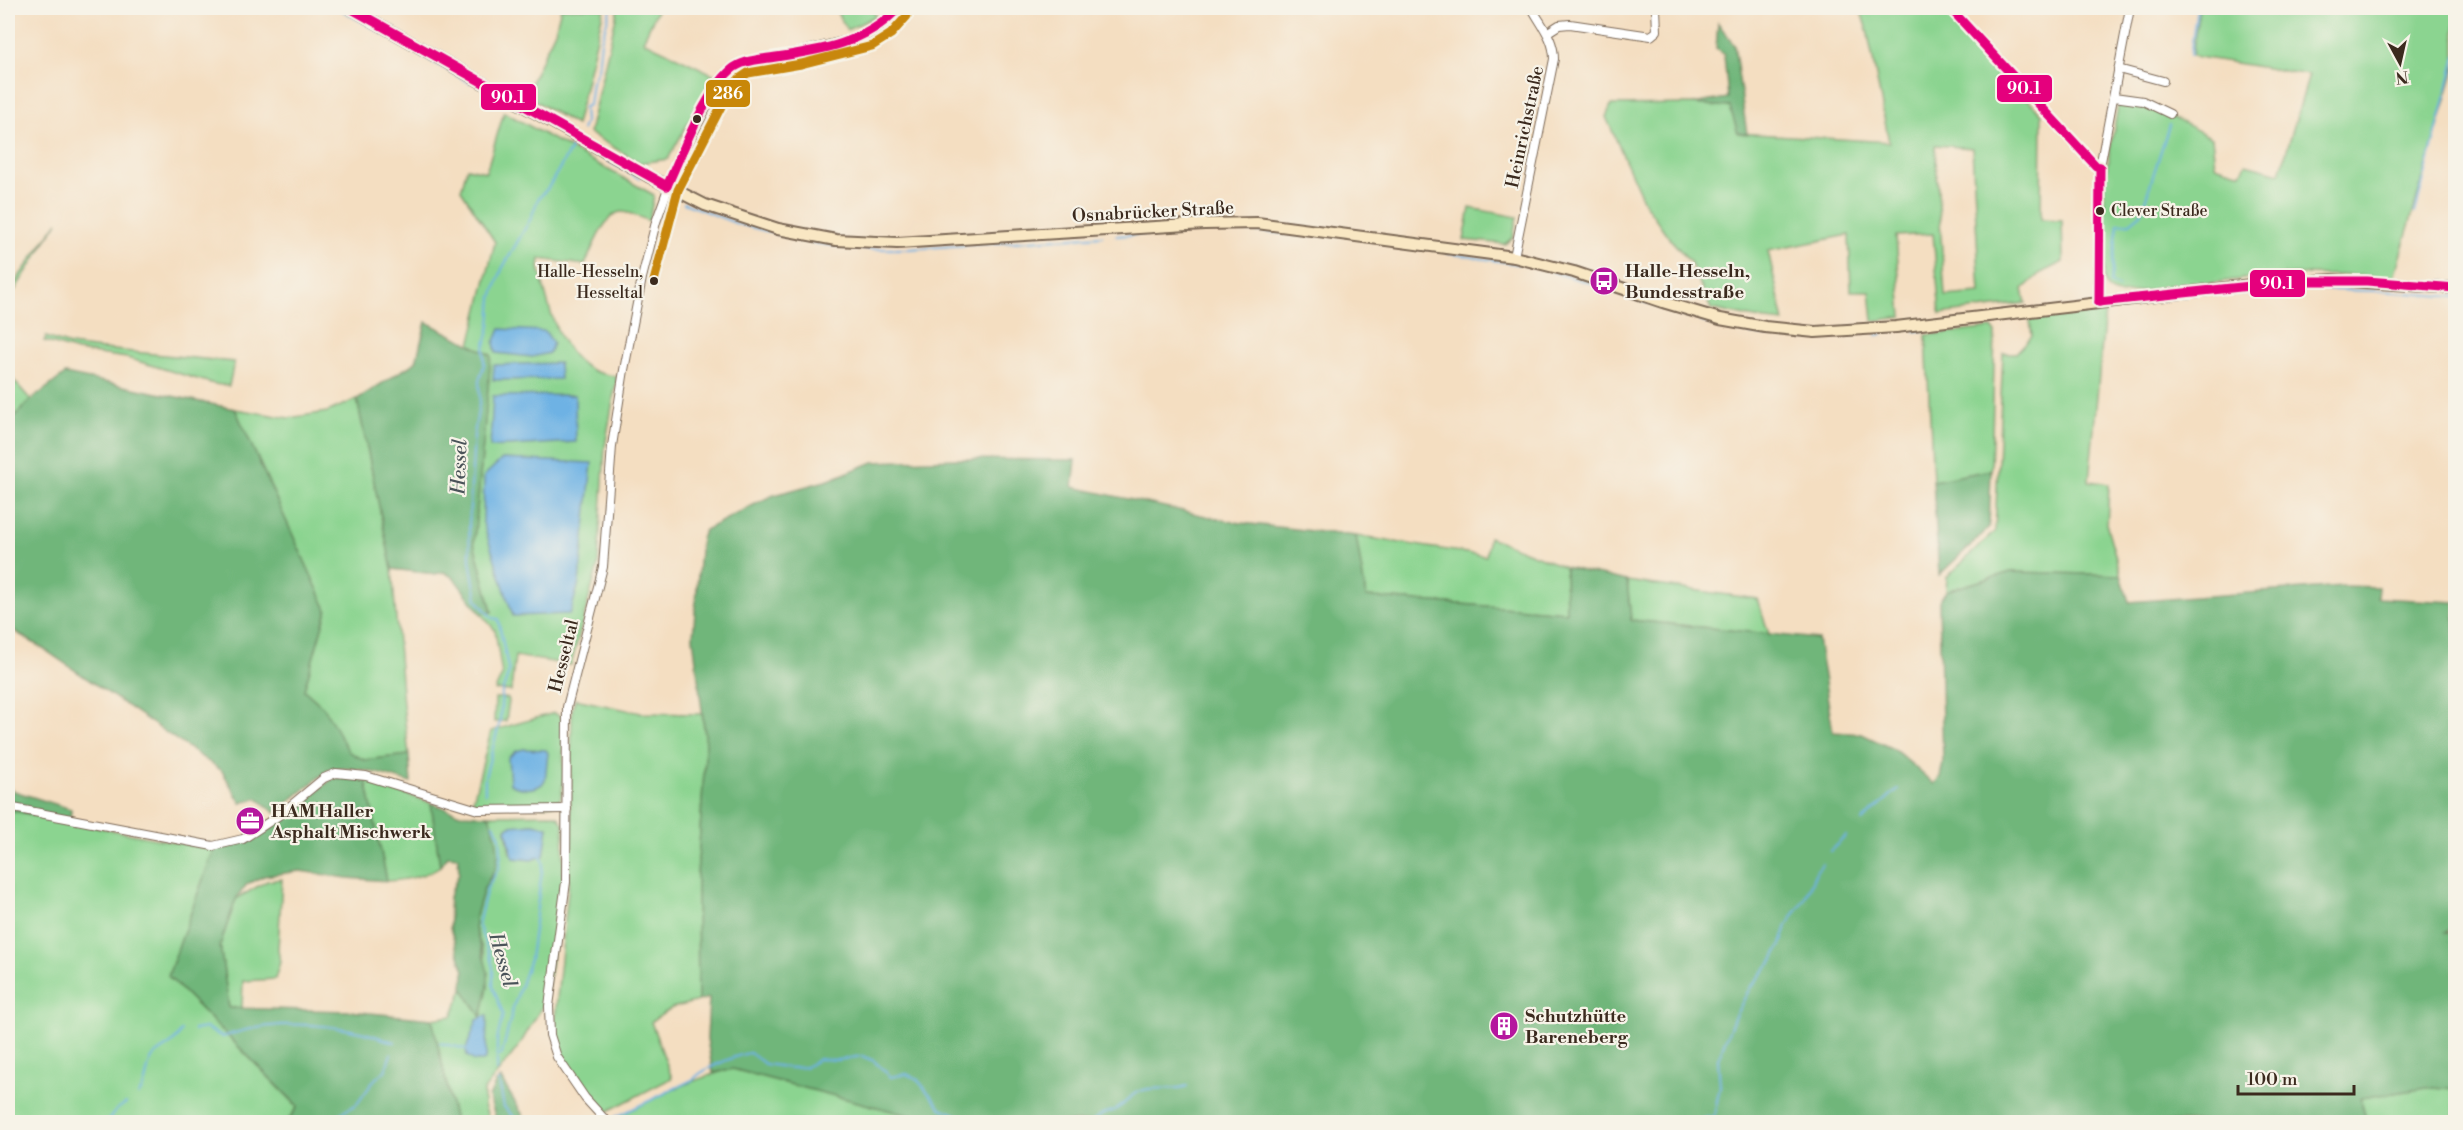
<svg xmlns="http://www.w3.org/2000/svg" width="2463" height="1130" viewBox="0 0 2463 1130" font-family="'Libre Bodoni',serif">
  <rect width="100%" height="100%" fill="#f7f3e8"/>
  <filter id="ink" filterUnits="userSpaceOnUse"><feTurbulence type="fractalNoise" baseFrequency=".0167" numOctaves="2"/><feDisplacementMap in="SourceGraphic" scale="12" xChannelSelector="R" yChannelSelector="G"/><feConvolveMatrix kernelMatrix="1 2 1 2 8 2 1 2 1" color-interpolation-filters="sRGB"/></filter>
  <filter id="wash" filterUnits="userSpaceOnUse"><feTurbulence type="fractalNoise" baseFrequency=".008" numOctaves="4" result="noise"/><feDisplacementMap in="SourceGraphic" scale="24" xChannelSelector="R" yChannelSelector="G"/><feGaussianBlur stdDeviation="1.35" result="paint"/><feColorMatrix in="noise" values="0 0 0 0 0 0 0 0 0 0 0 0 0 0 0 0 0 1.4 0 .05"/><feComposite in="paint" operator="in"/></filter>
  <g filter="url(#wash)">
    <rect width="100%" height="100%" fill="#f4dec1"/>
    <!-- green -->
    <g fill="#8bd490" stroke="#637f57" stroke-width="1.5" fill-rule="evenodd">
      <path d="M561 8H604L576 125 525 95 555 31Z"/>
      <path d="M618 8H658L643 41 715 75 668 159 640 163 589 133Z"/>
      <path d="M839 8H871L876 16 847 30 835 9Z"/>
      <path d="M1860 8H1942L2042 114 2041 219 2062 220 2063 262 2039 274 2023 289 2026 303 1940 314 1933 234 1896 236 1902 317 1873 321 1870 291H1851L1849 235 1768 251 1784 322 1765 320 1711 309 1690 262 1667 235 1644 202 1606 117 1611 105 1693 104 1730 107 1738 133 1889 142 1868 34ZM1935 145 1972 148 1980 293 1945 296Z"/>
      <path d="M2199 8H2455V69L2394 277 2303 274 2251 278 2120 294C2109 293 2107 290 2104 279V182L2118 106 2124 101C2156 107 2183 123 2212 138L2215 165 2241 173 2246 164 2280 173 2309 75 2192 56Z"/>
      <path d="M504 112 654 195 649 221C641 218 630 212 622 212 605 212 591 251 585 265L540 259 539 267C547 301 557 355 594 371 601 374 610 375 617 377L605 447 598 565 571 665 515 656 511 691 495 690 502 675 495 630 481 614 492 611 474 543 491 355 470 345 495 242 461 190 467 168 486 172Z"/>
      <path d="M1470 208 1517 217 1513 237 1505 244 1464 240Z"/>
      <path d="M58 222 8 301V292Z"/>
      <path d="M2105 311 2089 481 2109 484 2107 527 2121 575 2011 572 1946 591 1947 577 1995 531 2003 353H2016L2032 336 2030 320Z"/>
      <path d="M1992 328 1995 332 1991 470 1933 481 1926 335Z"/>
      <path d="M46 337 70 345 93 348 234 362 229 386 214 384 127 358 77 351 44 341Z"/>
      <path d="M8 374 31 400 8 423Z"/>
      <path d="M357 399 392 569 403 705 409 755 364 760 348 752 324 708 304 690 327 610 235 409 289 418 327 412Z"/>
      <path d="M1356 536 1486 556 1489 537 1565 567 1566 612 1366 597Z"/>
      <path d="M1627 581 1757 599 1769 634 1631 620Z"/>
      <path d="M495 698H508L509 701 506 721 494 722Z"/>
      <path d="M575 699 641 713 702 714 706 743 697 876 698 1001 672 1008 651 1022 672 1078 606 1112 563 1057 554 1028 569 881 572 710Z"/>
      <path d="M554 713 560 716 563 723C563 736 566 790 560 799 556 805 550 805 543 806L472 804 491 731Z"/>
      <path d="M366 780 431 803 440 866C425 877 406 880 387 881Z"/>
      <path d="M8 810C76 822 144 838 214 849L168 976 298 1107 287 1122H8Z"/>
      <path d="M550 814 558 816 564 825 563 881 546 1000 519 1046 484 1090V1105L490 1122H455L432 1019 452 1016 463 989 481 1016 488 987 484 954 475 928V919L484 888 493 874 496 837 489 815ZM533 824 548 827 541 857 510 853 506 830 507 827Z"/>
      <path d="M282 879 278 949 280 962 275 979 243 981 242 1007 229 1008 220 945 236 899 267 881Z"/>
      <path d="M732 1069 934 1122H613L611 1120C650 1101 689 1079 732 1069Z"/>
      <path d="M2433 1087 2455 1089V1122H2367L2360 1098Z"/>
    </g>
    <!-- forest -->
    <g fill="#70b67a" stroke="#56704c" stroke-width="1.5">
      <path d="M1718 23 1734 45 1747 134 1738 133 1730 107 1693 104 1728 98 1724 55 1716 49Z"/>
      <path d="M426 322 491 355 474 543 492 612 481 614 454 578 444 572 435 574 392 569 357 399 416 362Z"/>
      <path d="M65 374 235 409 327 610 304 690 324 708 349 752 364 760 409 755 411 783C384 775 356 764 328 770L275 813 257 798 241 803 222 771 48 652 8 627V423L31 400Z"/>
      <path d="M956 459 1076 460 1073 487 1233 522 1356 536 1366 597 1566 612 1565 567 1627 581 1631 620 1818 639 1833 732 1862 734 1895 750 1934 784 1940 777 1943 763 1939 601 1946 591 2011 572 2121 575 2129 602 2343 586 2378 587 2377 598 2455 602 2456 927 2445 932 2455 934V1089L2433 1087 2360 1098 2367 1122H934L733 1069 713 1073 707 1039 709 998 698 1001 697 876 706 743 693 637 701 538 705 530 771 496 829 480 873 462Z"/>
      <path d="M1991 470 1989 528 1939 575 1933 481Z"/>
      <path d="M339 777 366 780 387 881 347 878 300 871 264 876 247 884 236 899 220 945 229 1008 349 1011 432 1019 455 1122H377L374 1120 371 1122H287L298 1106 168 976 214 849C258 846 297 806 332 779Z"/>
      <path d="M8 787 14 791 71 809 70 821 8 810Z"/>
      <path d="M431 803 460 814 489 815 496 837 498 854 496 867 484 888 475 919V928L488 972V987L481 1017 463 989 464 971 450 928 449 897 459 873 458 857 448 856 440 866Z"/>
      <path d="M501 1079 527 1122H497L489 1097 496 1082Z"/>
    </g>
    <!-- water -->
    <g fill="#6eb2e4" stroke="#546e81" stroke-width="1.5">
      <path d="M500 329 545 331 553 343 549 353 532 357 496 353 494 343Z"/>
      <path d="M559 363 560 379 493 380 494 365Z"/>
      <path d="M575 395 576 442 490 447 493 396Z"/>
      <path d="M502 459 592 463 579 583 570 614 513 616 483 523 484 476Z"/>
      <path d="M524 749 546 750 548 753 545 781C537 791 521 790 510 784L508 758 516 751Z"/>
      <path d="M533 824 548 827 544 856 531 860 513 858 506 829 510 826Z"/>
      <path d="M487 1015 486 1059 483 1061H474L467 1056 466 1049 477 1020Z"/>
    </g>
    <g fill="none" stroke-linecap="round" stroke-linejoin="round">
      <!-- stream -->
      <g stroke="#6eb2e4" stroke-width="2">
        <path d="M338 8 470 83"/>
        <path d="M2134 11V8"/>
        <path d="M2129 35 2132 18"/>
        <path d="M2190 55 2197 8"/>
        <path d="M582 130 585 122 584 107 589 105 592 82 598 69 601 41 611 8"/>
        <path d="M595 154 640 179"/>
        <path d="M684 203 738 224 814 243 858 249H909L1102 236"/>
        <path d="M2415 213 2456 57"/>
        <path d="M1229 229 1307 235"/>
        <path d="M1177 231 1216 229"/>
        <path d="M1116 236 1155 233"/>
        <path d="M1447 253 1518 264"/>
        <path d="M1553 272 1591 283"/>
        <path d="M1604 288 1648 303"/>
        <path d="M2119 288 2110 283 2118 224 2130 223 2141 214 2169 125"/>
        <path d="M2382 291 2456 297"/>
        <path d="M2228 294 2294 289 2379 291"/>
        <path d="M1654 305 1687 316"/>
        <path d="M1700 321 1759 335 1807 339"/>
        <path d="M1935 328 1985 322"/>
        <path d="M1915 331 1924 330"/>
        <path d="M1877 335 1882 334"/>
        <path d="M485 794V777L500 721 502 692 509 672 498 619 492 618 477 600 470 560 469 525 474 435 480 399 479 381 484 365V349L490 325 492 297 502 269 531 218 538 199 548 188 572 147"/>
        <path d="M1862 821 1898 789"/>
        <path d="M494 824 500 837 501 853 499 868 487 888 478 924 490 956 493 968V987L503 1014 497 1040V1071"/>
        <path d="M1830 851 1846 836"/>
        <path d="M194 1030 206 1028 223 1037C266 1021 315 1022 360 1032 372 1034 383 1040 395 1042"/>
        <path d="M440 1043 466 1049"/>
        <path d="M497 1056 502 1054 513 1008 530 959 543 863 541 857"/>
        <path d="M499 1081 504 1107 519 1122"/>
        <path d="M138 1095C148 1084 145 1070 152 1058 159 1048 174 1047 181 1031"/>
        <path d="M614 1118 694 1079C700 1070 739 1054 750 1053L765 1064 792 1068 806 1067 819 1059 838 1060 862 1056 874 1061 891 1077 906 1074 916 1078 941 1108 973 1122"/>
        <path d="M108 1122 116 1110 126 1103"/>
        <path d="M334 1122 341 1113 357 1104 375 1079 385 1071 391 1054"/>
        <path d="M1092 1122C1099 1114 1107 1114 1116 1109 1130 1102 1129 1092 1148 1089 1161 1087 1174 1091 1187 1086"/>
        <path d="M1699 1122 1703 1119 1714 1116 1720 1086 1718 1059 1734 1018 1750 988 1773 960 1781 945 1787 925 1805 898 1816 872 1822 864"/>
      </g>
    </g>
  </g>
  <g filter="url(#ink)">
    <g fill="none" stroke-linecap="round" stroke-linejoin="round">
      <!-- minor casing -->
      <g stroke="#7c6957" stroke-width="10">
        <g id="minor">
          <path d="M1950 8 2096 166 2100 167"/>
          <path d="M1548 32 1559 25 1570 24 1651 36 1657 31 1656 8"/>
          <path d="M2118 69 2163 81"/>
          <path d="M2114 97 2143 101 2170 114"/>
          <path d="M1514 257 1554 59C1554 38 1541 25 1532 8"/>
          <path d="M2099 302 2100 167 2130 8"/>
          <path d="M8 807 213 846 243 839 278 816 324 778 336 773 366 776 478 810 567 809"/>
          <path d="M607 1122 585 1098 557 1057 550 1035 549 1006 566 882 567 707 603 567 612 446 624 370 642 278 656 222 676 166 718 86 731 70 744 62 798 52 867 35 883 25 898 8"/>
        </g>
      </g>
      <!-- secondary casing -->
      <g stroke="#7c6957" stroke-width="14">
        <path id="secondary" d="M350 8 648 176 705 205 778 229 836 240 897 243 1204 224 1257 223 1514 257 1574 272 1666 303 1720 319 1765 327 1815 332 1896 327 2267 283 2332 280 2456 288"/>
      </g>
      <!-- minor -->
      <use href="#minor" stroke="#fff" stroke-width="8"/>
      <!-- secondary -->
      <use href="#secondary" stroke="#f9e7c3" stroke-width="10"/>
      <!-- bus-1 casing -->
      <g stroke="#f7f3e8" stroke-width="14">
        <g id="bus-1">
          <path d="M350 8 667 186"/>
          <path d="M1950 8 2096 166 2100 167"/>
          <path d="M667 186C682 153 704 94 731 70 741 61 756 60 769 58 816 51 865 45 898 8"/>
          <path d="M2099 302 2298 281H2367L2456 288"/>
          <path d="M2099 302 2100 167"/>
        </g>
      </g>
      <!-- bus-2 casing -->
      <g stroke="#f7f3e8" stroke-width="14">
        <path id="bus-2" d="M654 281 678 190 728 93 739 79 748 73 801 64 872 46 891 34 907 16"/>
      </g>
      <!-- bus-1 -->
      <use href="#bus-1" stroke="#e5007d" stroke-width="9"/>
      <!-- bus-2 -->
      <use href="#bus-2" stroke="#c88708" stroke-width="9"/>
    </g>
  </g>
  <!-- icons -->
  <defs>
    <g id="bus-disc" transform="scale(1.5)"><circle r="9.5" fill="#b5179e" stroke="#f7f3e8"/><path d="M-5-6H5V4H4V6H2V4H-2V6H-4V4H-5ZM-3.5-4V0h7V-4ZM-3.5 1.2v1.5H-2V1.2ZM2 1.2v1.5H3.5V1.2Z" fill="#fff"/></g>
    <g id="office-disc" transform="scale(1.5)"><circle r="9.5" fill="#b5179e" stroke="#f7f3e8"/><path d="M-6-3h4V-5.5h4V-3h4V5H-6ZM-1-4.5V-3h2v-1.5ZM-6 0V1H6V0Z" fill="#fff"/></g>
    <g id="building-disc" transform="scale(1.5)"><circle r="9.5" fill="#b5179e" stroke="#f7f3e8"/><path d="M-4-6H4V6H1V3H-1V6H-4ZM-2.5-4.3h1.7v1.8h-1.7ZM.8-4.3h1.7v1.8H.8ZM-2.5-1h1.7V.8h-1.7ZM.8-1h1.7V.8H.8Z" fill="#fff"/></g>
  </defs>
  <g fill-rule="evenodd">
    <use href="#bus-disc" x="1604" y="281"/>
    <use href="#office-disc" x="250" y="821"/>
    <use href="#building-disc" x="1504" y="1026"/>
  </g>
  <!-- markers -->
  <g fill="#3b2a1e" stroke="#f7f3e8" stroke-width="2">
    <circle cx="697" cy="119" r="5"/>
    <circle cx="2100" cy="211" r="5"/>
    <circle cx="654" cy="281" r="5"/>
  </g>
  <g text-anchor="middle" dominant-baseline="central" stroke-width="4.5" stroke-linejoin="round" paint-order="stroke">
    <!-- bus labels -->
    <g font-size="16" fill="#3b2a1e" stroke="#f7f3e8" text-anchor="start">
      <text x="2111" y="211">Clever Straße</text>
      <text x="643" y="272" text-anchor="end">Halle-Hesseln,<tspan x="643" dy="21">Hesseltal</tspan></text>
    </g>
    <!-- street labels -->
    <g font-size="18" fill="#3b2a1e" stroke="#f7f3e8">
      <text transform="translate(1525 127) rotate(-78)">Heinrichstraße</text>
      <text transform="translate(1153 212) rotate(-3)">Osnabrücker Straße</text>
      <text transform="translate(564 656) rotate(-76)">Hesseltal</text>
    </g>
    <!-- poi labels -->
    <g font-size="18" font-weight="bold" fill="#3b2a1e" stroke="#f7f3e8" text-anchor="start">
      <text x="1625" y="271">Halle-Hesseln,<tspan x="1625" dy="21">Bundesstraße</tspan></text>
      <text x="271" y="811">HAM Haller<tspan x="271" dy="21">Asphalt Mischwerk</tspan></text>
      <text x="1525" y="1016">Schutzhütte<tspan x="1525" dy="21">Bareneberg</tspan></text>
    </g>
    <!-- water labels -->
    <g font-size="20" font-style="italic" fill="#4a5359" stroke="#f7f3e8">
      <text transform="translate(460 467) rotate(-88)">Hessel</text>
      <text transform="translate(502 960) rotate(74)">Hessel</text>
    </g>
  </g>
  <g stroke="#f7f3e8" stroke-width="2">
    <rect x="1996" y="74" width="57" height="29" rx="6" fill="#e5007d"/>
    <rect x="705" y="79" width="46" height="29" rx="6" fill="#c88708"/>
    <rect x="480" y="83" width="57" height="28" rx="6" fill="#e5007d"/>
    <rect x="2249" y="269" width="57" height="29" rx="6" fill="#e5007d"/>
  </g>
  <g font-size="16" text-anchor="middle" font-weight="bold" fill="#fff">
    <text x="2024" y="94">90.1</text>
    <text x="728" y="99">286</text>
    <text x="508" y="103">90.1</text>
    <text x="2277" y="289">90.1</text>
  </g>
  <!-- margin -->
  <rect width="2463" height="1130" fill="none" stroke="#f7f3e8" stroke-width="30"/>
  <!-- north arrow -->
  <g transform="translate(2400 63) rotate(172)" stroke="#f7f3e8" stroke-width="4.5" paint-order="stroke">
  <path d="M0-4.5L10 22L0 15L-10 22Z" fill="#3b2a1e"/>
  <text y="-9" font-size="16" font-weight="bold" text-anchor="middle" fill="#3b2a1e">N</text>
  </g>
  <!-- scale -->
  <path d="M2238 1085v9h116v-9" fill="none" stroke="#3b2a1e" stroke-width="3"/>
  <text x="2247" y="1085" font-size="18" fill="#3b2a1e" stroke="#f7f3e8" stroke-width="4.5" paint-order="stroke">100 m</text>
</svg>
